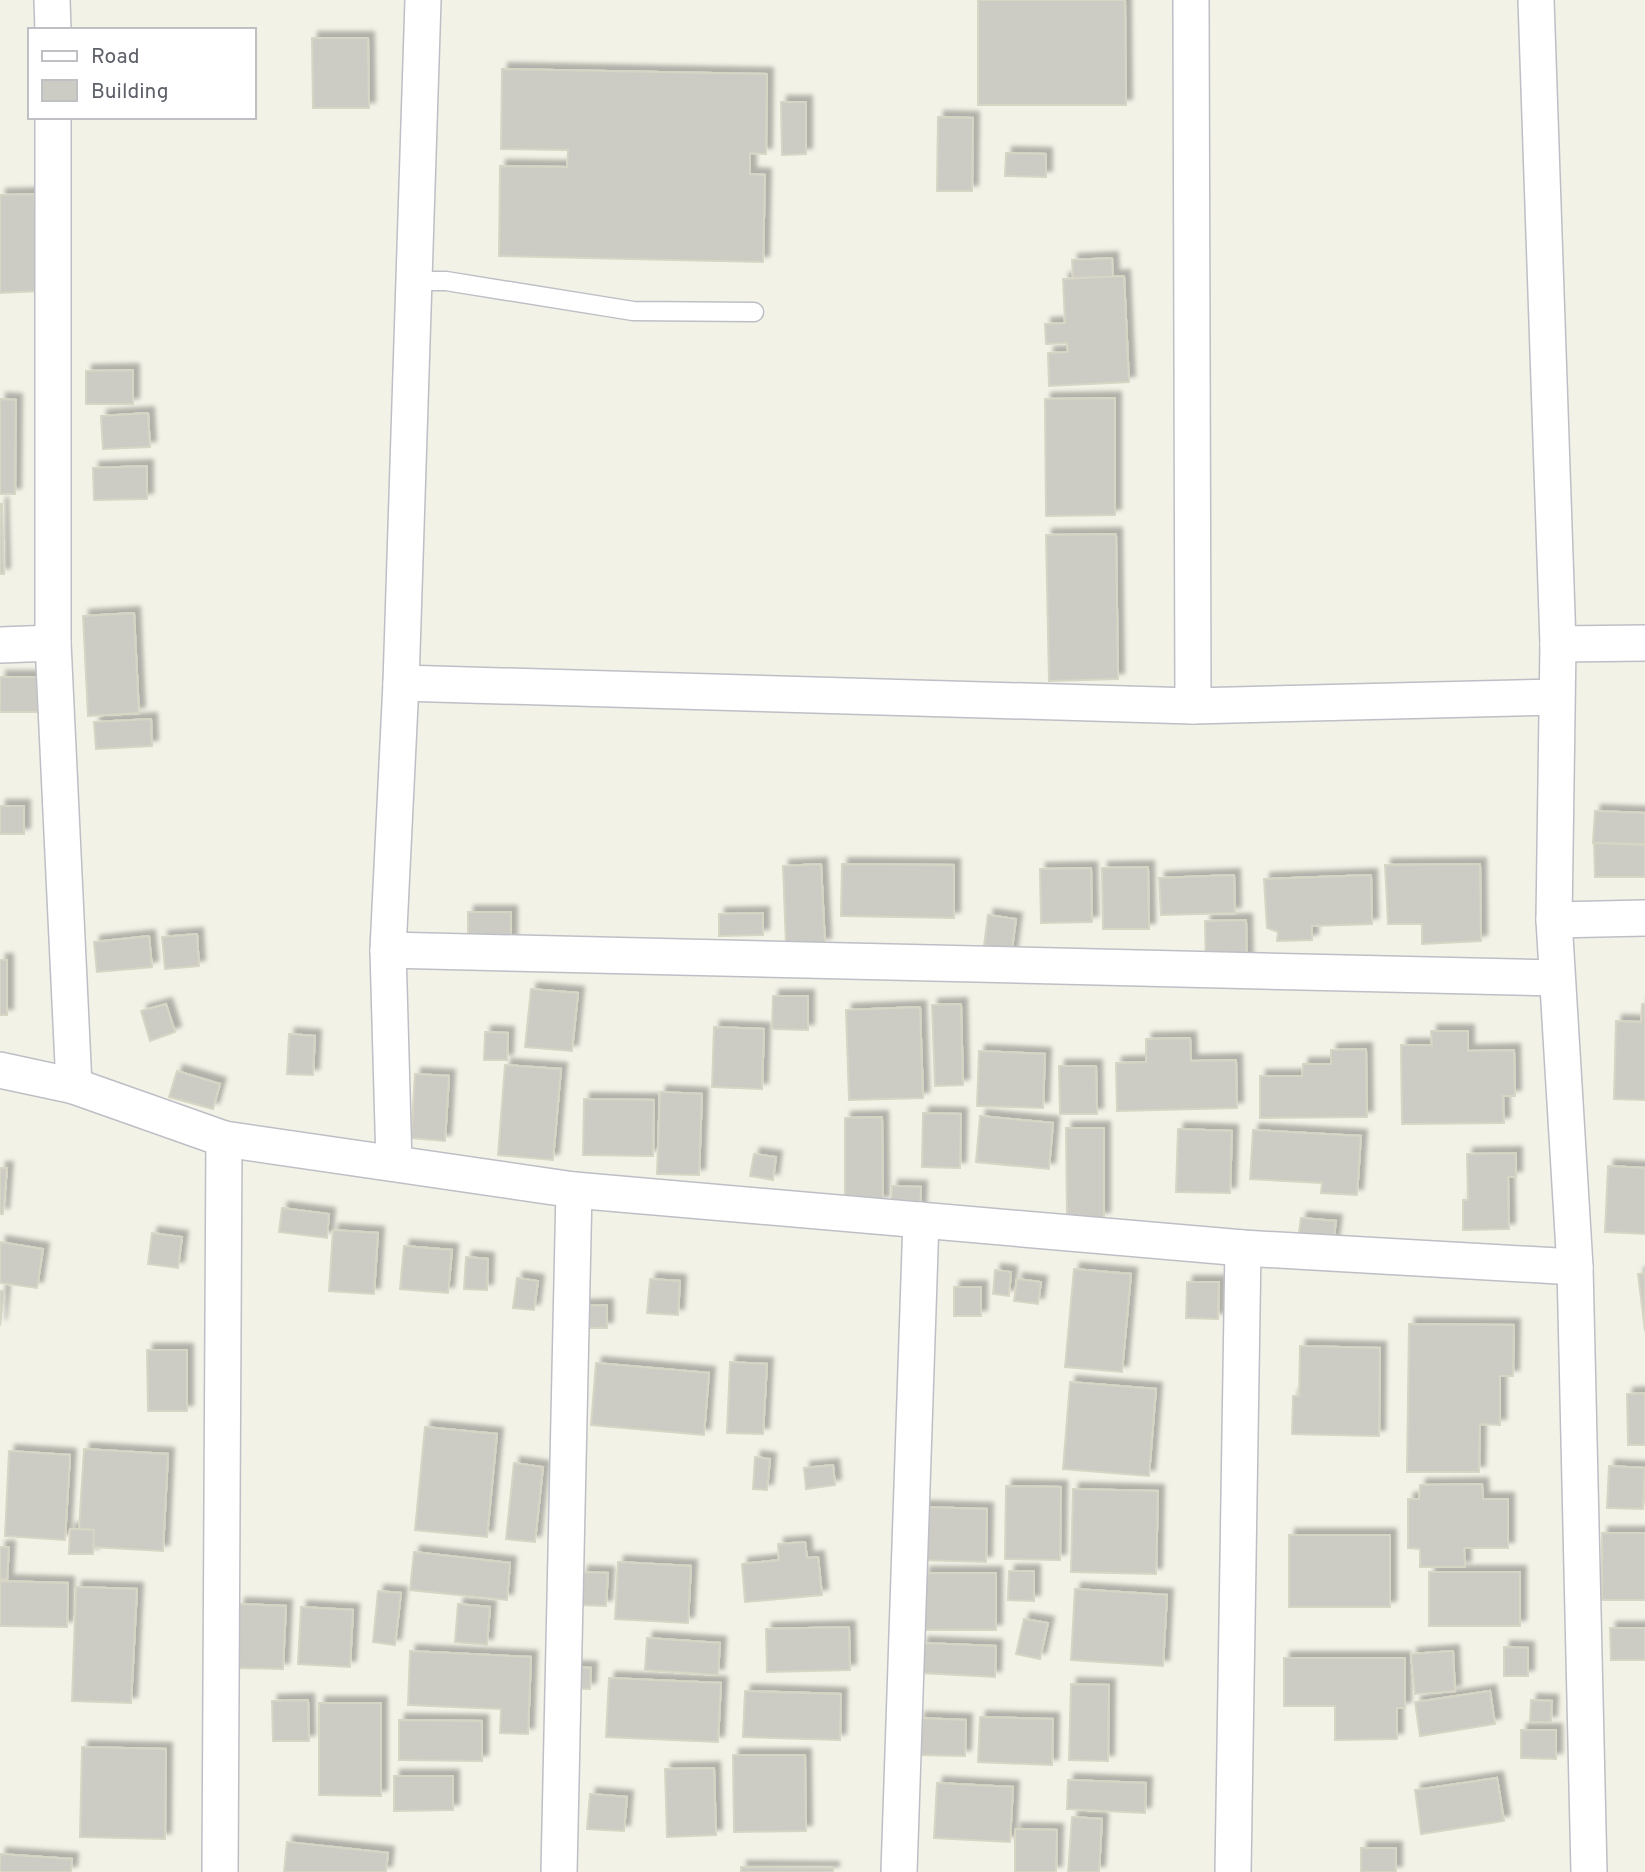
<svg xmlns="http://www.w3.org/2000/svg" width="1645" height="1872" viewBox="0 0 1645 1872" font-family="Overpass,sans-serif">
  <defs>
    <filter id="shadow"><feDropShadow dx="6" dy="-6" stdDeviation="2" flood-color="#0004"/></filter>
  </defs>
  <rect width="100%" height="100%" fill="#f2f2e7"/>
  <!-- building -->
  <g fill="#cdccc4" stroke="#d7d5c4" stroke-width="2" filter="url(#shadow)">
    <path d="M978 0H1125L1126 105H978Z"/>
    <path d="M312 38H368L369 108H313Z"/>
    <path d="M502 69 767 74 766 154 750 153V174L765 175 763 262 499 256 500 166 567 167 568 150 501 149Z"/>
    <path d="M781 102H806V154L782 155Z"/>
    <path d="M938 117 973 118 972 191H937Z"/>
    <path d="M1006 153 1046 154V177L1005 176Z"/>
    <path d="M34 194 39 291 0 293V195Z"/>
    <path d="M1112 258 1113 277 1073 278 1072 260Z"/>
    <path d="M1124 276 1129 382 1049 386 1048 353 1068 352 1067 343 1046 344 1045 324 1065 323 1063 279Z"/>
    <path d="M133 370V404H86V371Z"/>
    <path d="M1115 398V515L1046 516 1045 399Z"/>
    <path d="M0 399 16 400 15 494H0Z"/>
    <path d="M148 413 150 447 103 449 101 416Z"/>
    <path d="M147 466V499L94 500 93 468Z"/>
    <path d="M0 504H2L4 574H0Z"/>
    <path d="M1116 534 1118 679 1049 681 1046 535Z"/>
    <path d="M134 613 139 713 88 716 83 616Z"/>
    <path d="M0 677H37L38 712H0Z"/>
    <path d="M151 719 152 746 96 749 94 722Z"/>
    <rect x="0" y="806" width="24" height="28"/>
    <path d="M1595 811 1645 813V844L1593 843Z"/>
    <path d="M1594 843 1645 845V877H1595Z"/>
    <path d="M821 864 825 944 786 945 783 866Z"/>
    <path d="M842 864 954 865V918L841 916Z"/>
    <path d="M1480 864 1481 941 1422 944V924H1388L1385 865Z"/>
    <path d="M1148 867 1149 929H1103L1102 868Z"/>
    <path d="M1091 868 1092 922 1041 923 1040 869Z"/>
    <path d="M1234 875 1235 913 1161 915 1159 878Z"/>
    <path d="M1371 875 1372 924 1312 926V940L1277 941 1278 932 1267 928 1264 879Z"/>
    <rect x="468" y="912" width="43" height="31"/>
    <path d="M763 913V935L719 936V914Z"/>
    <path d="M988 915 1016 919 1010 964 982 961Z"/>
    <path d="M1246 920 1247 967 1206 968 1205 921Z"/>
    <path d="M197 934 199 966 165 969 162 937Z"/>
    <path d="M149 936 152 967 97 972 94 942Z"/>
    <rect x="0" y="960" width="7" height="55"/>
    <path d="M531 989 578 993 572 1051 525 1047Z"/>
    <path d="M773 996H808V1030L772 1029Z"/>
    <path d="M166 1004 175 1032 150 1041 141 1011Z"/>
    <path d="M961 1004 963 1085 935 1086 932 1005Z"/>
    <path d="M1642 1004H1645V1100L1614 1099 1616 1021 1641 1022Z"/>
    <path d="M920 1007 923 1098 849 1100 846 1010Z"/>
    <path d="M714 1027 764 1029 762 1089 712 1087Z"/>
    <path d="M1431 1031H1468V1051L1514 1050 1515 1096H1503L1504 1123 1402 1124 1401 1045H1432Z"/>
    <path d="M485 1032 508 1033 507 1060H484Z"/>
    <path d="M289 1034 315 1036 313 1075 287 1074Z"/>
    <path d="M1190 1038 1191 1061 1236 1060 1237 1108 1117 1111 1116 1063 1146 1062V1039Z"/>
    <path d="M1366 1049 1367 1117 1260 1118V1076H1302L1303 1064H1331V1050Z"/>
    <path d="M979 1051 1045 1054 1043 1108 977 1106Z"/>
    <path d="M505 1065 561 1069 553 1160 498 1155Z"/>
    <path d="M1059 1066H1096L1097 1114H1060Z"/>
    <path d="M177 1071 220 1084 213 1109 169 1097Z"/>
    <path d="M415 1074 449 1076 445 1141 411 1138Z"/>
    <path d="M660 1092 702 1094 699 1175 657 1174Z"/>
    <path d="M584 1099 654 1100 653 1156 583 1155Z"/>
    <path d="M923 1113 961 1114 960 1168 922 1167Z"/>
    <path d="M980 1116 1053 1123 1049 1169 976 1162Z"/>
    <path d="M882 1117 883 1202H845V1118Z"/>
    <path d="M1066 1128H1104V1218L1067 1219Z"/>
    <path d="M1178 1129 1232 1131 1230 1193 1176 1192Z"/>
    <path d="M1253 1130 1361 1136 1357 1195 1321 1193 1322 1183 1250 1179Z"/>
    <path d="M1516 1153V1177H1508L1509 1229 1463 1230V1200H1468L1467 1154Z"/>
    <path d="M754 1154 776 1157 773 1180 750 1176Z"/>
    <path d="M1608 1166 1645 1168V1234L1605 1232Z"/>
    <path d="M0 1168H7L3 1214H0Z"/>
    <path d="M892 1186 921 1187 920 1213H891Z"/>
    <path d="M282 1208 329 1214 327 1238 279 1232Z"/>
    <path d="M1301 1218 1336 1221 1333 1243 1298 1239Z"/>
    <path d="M333 1230 378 1233 374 1294 329 1291Z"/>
    <path d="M152 1233 182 1237 178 1268 148 1264Z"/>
    <path d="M0 1242 43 1249 37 1288 0 1283Z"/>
    <path d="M404 1246 452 1250 448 1293 400 1289Z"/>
    <path d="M466 1257 488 1259 487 1290 464 1289Z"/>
    <path d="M1074 1269 1131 1274 1122 1372 1065 1367Z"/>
    <path d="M995 1270 1011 1272 1009 1296 993 1294Z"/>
    <path d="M1645 1273V1331L1638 1274Z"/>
    <path d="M517 1278 538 1281 534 1310 513 1308Z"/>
    <path d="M650 1279 680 1281 678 1315 647 1313Z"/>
    <path d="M1017 1279 1041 1282 1038 1304 1014 1301Z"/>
    <path d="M1187 1282H1219L1218 1319 1186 1318Z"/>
    <rect x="954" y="1287" width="27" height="29"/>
    <path d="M0 1291H4L0 1326Z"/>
    <path d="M607 1305V1328H580V1306Z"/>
    <path d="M1409 1324 1514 1325 1513 1376H1500V1425L1480 1424 1479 1472H1407Z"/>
    <path d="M1300 1346 1380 1348 1379 1436 1292 1434 1293 1396H1299Z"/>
    <path d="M147 1350H187V1411H148Z"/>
    <path d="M730 1362 767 1364 763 1434 727 1433Z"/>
    <path d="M596 1363 709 1373 704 1435 591 1425Z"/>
    <path d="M1070 1382 1156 1389 1149 1476 1063 1469Z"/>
    <path d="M1645 1393V1445H1628L1627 1394Z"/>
    <path d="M425 1427 497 1434 487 1537 415 1530Z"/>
    <path d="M84 1449 168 1454 163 1551 93 1547 94 1530 79 1529Z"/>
    <path d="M9 1451 70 1455 65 1540 5 1536Z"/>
    <path d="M755 1457 770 1459 767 1490 753 1489Z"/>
    <path d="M514 1463 543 1467 535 1542 506 1539Z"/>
    <path d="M833 1465 835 1485 806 1489 804 1468Z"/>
    <path d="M1609 1466 1645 1468 1643 1509 1607 1508Z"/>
    <path d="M1482 1484 1483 1499H1508V1548H1464L1465 1567H1420V1549L1408 1548V1499H1419L1420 1485Z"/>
    <path d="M1006 1486 1061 1487 1060 1560 1005 1559Z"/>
    <path d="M1073 1489 1158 1491 1156 1574 1071 1572Z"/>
    <path d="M922 1507 987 1509 986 1562 920 1560Z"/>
    <path d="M70 1529 94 1530 93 1554H69Z"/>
    <rect x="1602" y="1533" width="43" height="67"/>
    <rect x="1289" y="1535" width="101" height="72"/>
    <path d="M805 1542 807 1558 818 1557 822 1595 745 1602 742 1564 779 1560 778 1544Z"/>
    <path d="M0 1547H9L7 1580 0 1579Z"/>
    <path d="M414 1552 510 1563 507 1600 410 1590Z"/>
    <path d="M618 1562 691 1566 688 1623 615 1619Z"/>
    <path d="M1009 1571H1034V1601L1008 1600Z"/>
    <path d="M582 1572 608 1573 606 1606 580 1605Z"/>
    <rect x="1429" y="1572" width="91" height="54"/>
    <rect x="924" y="1573" width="72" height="57"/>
    <path d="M0 1581 68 1583 67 1627 0 1626Z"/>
    <path d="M76 1587 137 1589 131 1703 72 1701Z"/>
    <path d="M1075 1589 1167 1595 1163 1666 1071 1660Z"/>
    <path d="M378 1591 401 1593 395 1645 373 1642Z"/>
    <path d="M239 1604 286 1606 283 1669 237 1668Z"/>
    <path d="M458 1604 490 1607 487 1645 455 1642Z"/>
    <path d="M301 1607 353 1610 350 1667 298 1664Z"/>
    <path d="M1024 1619 1048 1623 1040 1659 1016 1654Z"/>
    <path d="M849 1627 850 1670 767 1672 766 1629Z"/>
    <path d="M1610 1628H1645V1660H1611Z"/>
    <path d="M647 1638 720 1643 718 1675 645 1670Z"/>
    <path d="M922 1643 996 1646 995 1677 921 1673Z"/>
    <path d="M1504 1647 1528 1648V1676H1504Z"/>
    <path d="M410 1651 531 1657 528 1734 500 1733 501 1709 408 1705Z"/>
    <path d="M1453 1651 1455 1691 1415 1694 1411 1654Z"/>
    <path d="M1284 1658H1405V1708H1397V1739L1335 1740V1706H1284Z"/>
    <path d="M569 1667 591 1668 590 1689 568 1688Z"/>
    <path d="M609 1678 721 1683 718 1742 606 1737Z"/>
    <path d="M1071 1684 1109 1685 1108 1761 1069 1760Z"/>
    <path d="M745 1691 841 1694 840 1740 743 1737Z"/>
    <path d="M1490 1691 1495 1724 1420 1736 1415 1702Z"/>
    <path d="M308 1700 309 1741H273L272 1701Z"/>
    <path d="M1531 1700 1552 1701 1551 1722H1530Z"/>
    <path d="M319 1703H381V1796L319 1795Z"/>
    <path d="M980 1717 1053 1719 1052 1765 978 1762Z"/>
    <path d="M919 1718 966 1720 965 1756 919 1755Z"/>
    <path d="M399 1720 482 1721V1761L399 1760Z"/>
    <path d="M1521 1730H1556V1759L1521 1758Z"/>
    <path d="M82 1747 166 1749 165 1839 80 1837Z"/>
    <path d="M733 1755H805L806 1831 734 1832Z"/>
    <path d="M714 1768 716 1835 667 1837 665 1769Z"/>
    <path d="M394 1776H453V1810L394 1811Z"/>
    <path d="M1497 1778 1504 1821 1421 1834 1415 1790Z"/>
    <path d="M1068 1780 1146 1783 1145 1813 1067 1809Z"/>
    <path d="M937 1783 1013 1787 1010 1842 934 1838Z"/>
    <path d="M590 1794 627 1797 624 1831 587 1829Z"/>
    <path d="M1072 1817 1102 1819 1099 1872H1068Z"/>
    <path d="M1015 1829 1057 1830 1056 1872H1015Z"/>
    <path d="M287 1842 388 1853 386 1872H284Z"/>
    <rect x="1361" y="1848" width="35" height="24"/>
    <path d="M0 1854 72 1859 71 1872H0Z"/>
    <path d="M741 1867 833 1868V1872H741Z"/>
  </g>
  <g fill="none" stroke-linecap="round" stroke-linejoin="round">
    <!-- service casing -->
    <g stroke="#bebfc6" stroke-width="21">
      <path id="service" d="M416 281H446L633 311 754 312"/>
    </g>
    <!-- minor casing -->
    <g stroke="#bebfc6" stroke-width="38">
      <g id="minor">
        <path d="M52 0 53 30"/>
        <path d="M1191 0 1193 706"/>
        <path d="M1536 0 1558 644 1554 920 1575 1267 1589 1872"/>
        <path d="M53 117V643L74 1086"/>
        <path d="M1558 644 1645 643"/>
        <path d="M0 645 53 643"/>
        <path d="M401 683 1193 706 1556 697"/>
        <path d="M1554 920 1645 918"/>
        <path d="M388 950 1556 978"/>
        <path d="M0 1070 74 1086 224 1139 574 1190 1243 1248 1575 1267"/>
        <path d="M394 1163 388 950 401 683 423 0"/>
        <path d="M220 1872 224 1139"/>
        <path d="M559 1872 574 1190"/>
        <path d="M899 1872 921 1220"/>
        <path d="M1233 1872 1243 1248"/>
      </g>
    </g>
    <!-- service -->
    <use href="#service" stroke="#fff" stroke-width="18"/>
    <!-- minor -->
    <use href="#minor" stroke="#fff" stroke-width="35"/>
  </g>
  <!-- legend -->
  <rect x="28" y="28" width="228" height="91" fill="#ffffff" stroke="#bfc0c3" stroke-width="2"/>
  <rect x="42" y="51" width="35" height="10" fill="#ffffff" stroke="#bfc0c3" stroke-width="2"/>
  <text x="91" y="63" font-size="21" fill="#5e6169">Road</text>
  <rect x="42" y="80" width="35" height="21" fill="#cdccc4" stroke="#bfc0c3" stroke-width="2"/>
  <text x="91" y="98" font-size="21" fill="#5e6169">Building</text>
</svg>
